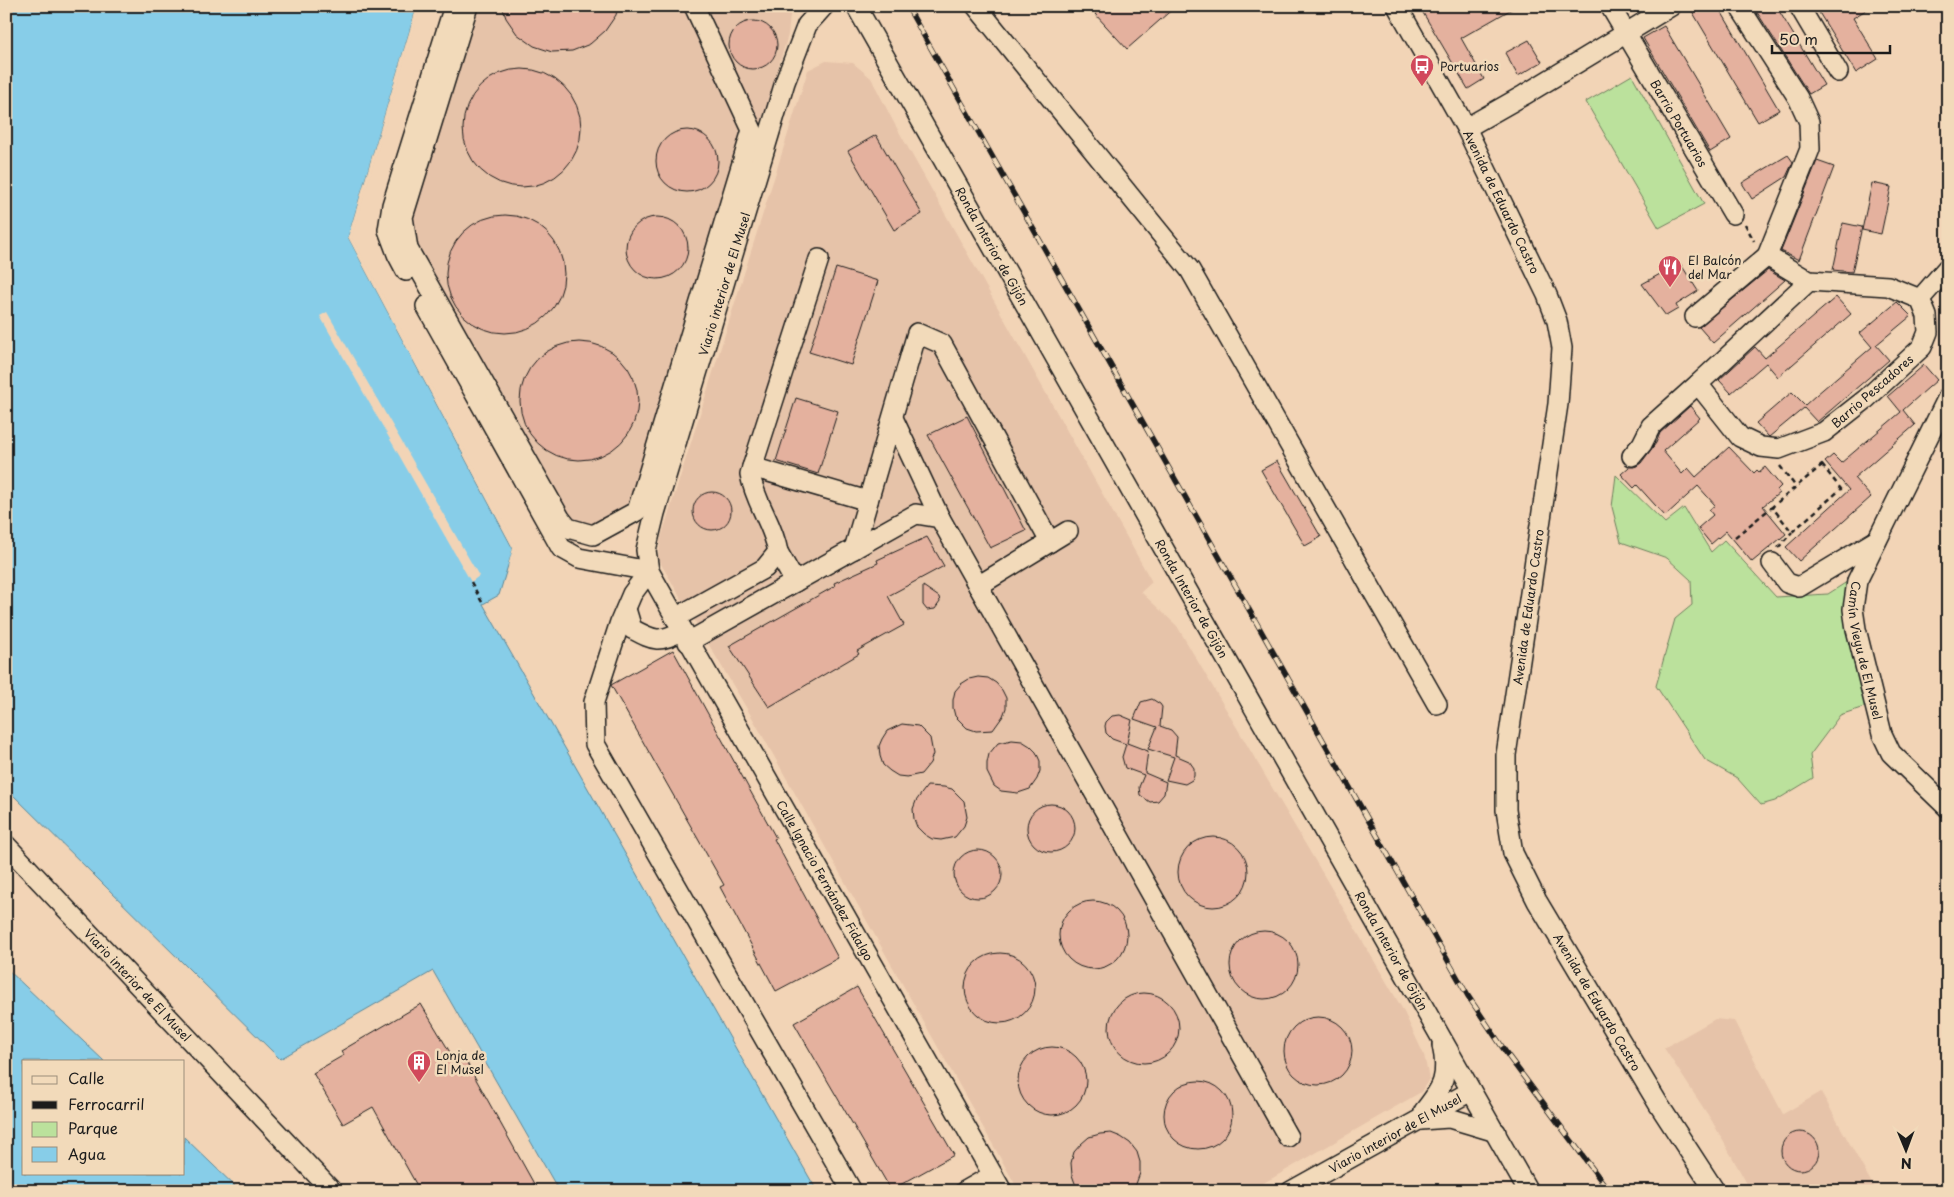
<svg xmlns="http://www.w3.org/2000/svg" width="1954" height="1197" viewBox="0 0 1954 1197" font-family="'Playpen Sans',sans-serif">
  <rect width="100%" height="100%" fill="#f2d4b6"/>
  <filter id="ink" filterUnits="userSpaceOnUse"><feTurbulence type="fractalNoise" baseFrequency=".02" numOctaves="2"/><feDisplacementMap in="SourceGraphic" scale="10" xChannelSelector="R" yChannelSelector="G"/><feConvolveMatrix kernelMatrix="1 2 1 2 8 2 1 2 1" color-interpolation-filters="sRGB"/></filter>
  <g filter="url(#ink)">
    <!-- built -->
    <g fill="#e6c3a9">
      <path d="M462 6H791L788 35 641 514 592 541 562 531 401 253Z"/>
      <path d="M826 61 853 63 871 78 893 121 1152 582 1141 592 1177 626 1403 1010 1424 1055 1429 1079 1421 1092 1250 1191H1019L753 719 658 559 661 538 808 70Z"/>
      <path d="M1715 1019 1734 1021 1783 1114 1821 1092 1876 1191H1751L1712 1121 1664 1048Z"/>
    </g>
    <!-- green -->
    <g fill="#bbe19c" stroke="#6c7e5c">
      <path d="M1632 75 1704 204 1659 228 1586 102Z"/>
      <path d="M1616 475 1665 523 1684 508 1711 552 1724 540 1776 597 1828 594 1853 578 1867 706 1840 715 1810 755 1813 778 1775 801 1761 805 1737 778 1705 760 1656 686 1675 619 1692 605 1691 580 1667 558 1621 542 1612 507Z"/>
    </g>
    <!-- water -->
    <g fill="#87cde8" stroke="#5c8696">
      <path d="M6 6H417L348 237 513 549 499 595 483 604 817 1191H559L433 971 280 1059 6 788Z"/>
      <path d="M6 968 104 1061H24V1173H184V1137L240 1191H6Z"/>
    </g>
    <!-- pier -->
    <g fill="#f2d4b6">
      <path d="M417 6H420L351 237 516 547 511 564 508 566 513 548 348 237Z"/>
      <path d="M327 312 479 576 471 582 320 316Z"/>
    </g>
    <!-- building -->
    <g fill="#e4b19e" stroke="#1c1c1c">
      <path d="M502 6H618L616 15 605 31 590 44 572 51 552 52 534 46 517 34 506 18Z"/>
      <path d="M1104 6H1176L1127 49 1095 14Z"/>
      <path d="M1419 6H1517L1461 38 1484 79 1468 89Z"/>
      <path d="M1689 6H1718L1779 110 1758 122Z"/>
      <path d="M1753 6H1776L1824 85 1809 94Z"/>
      <path d="M1815 6H1872L1853 18 1878 59 1856 73Z"/>
      <circle cx="753" cy="45" r="24"/>
      <path d="M1664 26 1731 139 1710 152 1643 38Z"/>
      <path d="M1529 40 1542 62 1518 76 1505 53Z"/>
      <circle cx="522" cy="128" r="59"/>
      <circle cx="687" cy="161" r="31"/>
      <path d="M876 135 922 214 894 230 848 151Z"/>
      <path d="M1788 155 1793 162 1786 177 1752 199 1742 183Z"/>
      <path d="M1817 161 1834 167 1799 260 1781 251Z"/>
      <path d="M1872 183 1891 187 1881 234 1862 230Z"/>
      <circle cx="505" cy="274" r="59"/>
      <circle cx="657" cy="248" r="31"/>
      <path d="M1843 223 1862 227 1852 272 1833 270Z"/>
      <path d="M1680 263 1698 291 1676 305 1678 309 1666 316 1642 284Z"/>
      <path d="M836 268 878 281 851 365 809 352Z"/>
      <path d="M1768 270 1785 280 1713 343 1699 327Z"/>
      <path d="M1836 297 1851 314 1778 377 1766 363 1731 393 1719 380 1755 347 1765 358Z"/>
      <path d="M1897 302 1911 316 1876 345 1889 360 1817 422 1804 408 1769 437 1756 423 1792 392 1805 405 1816 395 1872 347 1860 333Z"/>
      <circle cx="579" cy="401" r="59"/>
      <path d="M1924 365 1937 380 1903 410 1915 425 1854 478 1871 497 1799 561 1786 547 1849 490 1825 462 1833 455 1841 463 1901 412 1888 396Z"/>
      <path d="M796 398 838 411 818 474 776 461Z"/>
      <path d="M1690 406 1700 418 1663 451 1682 474 1688 468 1696 477 1729 447 1754 473 1757 470 1759 472 1765 467 1781 486 1777 490 1779 493 1763 506 1786 534 1752 562 1726 531 1711 544 1698 528 1713 515 1709 510 1715 505 1698 486 1665 516 1637 485 1634 488 1621 474 1629 467H1635L1641 463 1656 443 1660 433Z"/>
      <path d="M967 416 1026 531 990 548 928 435Z"/>
      <path d="M1277 461 1321 537 1305 546 1261 470Z"/>
      <circle cx="712" cy="511" r="19"/>
      <path d="M927 537 944 566 888 596 904 625 857 651 859 654 769 707 729 646 835 586 834 583 878 563 877 560Z"/>
      <path d="M923 586 939 597 940 602 935 609 927 610 923 605Z"/>
      <path d="M673 650 776 838 774 839 838 958 776 991 720 887 724 885 611 685Z"/>
      <path d="M978 677 988 678 996 683 1002 690 1006 698V708L1003 716 993 730 976 731 967 728 955 716 953 708V700L955 691 961 684 969 679Z"/>
      <path d="M1152 699 1160 704 1162 707 1160 726 1171 730 1177 737 1175 755 1189 761 1194 768V776L1192 780 1185 784 1166 780 1174 757 1148 749 1157 727 1134 719 1141 702Z"/>
      <path d="M1120 715 1132 720 1127 743 1148 751 1145 773 1166 782 1164 794 1158 801 1150 802 1140 795 1139 787 1144 775 1125 768 1122 757 1126 744 1112 739 1106 733 1105 726 1106 722 1112 716Z"/>
      <path d="M902 724 918 726 930 738 933 754 930 763 921 774 907 777 898 776 890 771 883 765 880 756 879 746 882 739 887 731Z"/>
      <path d="M1012 740 1022 741 1030 746 1036 752 1040 761V771L1037 779 1030 789 1018 793 1001 791 994 786 987 772V763L989 754 998 743Z"/>
      <path d="M927 786 944 787 952 789 964 801 967 817 964 826 955 837 941 840 932 839 924 834 917 827 914 819 913 809 916 801Z"/>
      <circle cx="1051" cy="828" r="24"/>
      <circle cx="1213" cy="872" r="35"/>
      <circle cx="978" cy="874" r="24"/>
      <circle cx="1093" cy="935" r="34"/>
      <circle cx="1264" cy="965" r="34"/>
      <circle cx="1000" cy="988" r="35"/>
      <path d="M857 987 954 1155 891 1190 794 1023Z"/>
      <circle cx="1144" cy="1028" r="35"/>
      <path d="M421 1004 454 1059 462 1054 538 1191H420L373 1107 343 1124 313 1073 344 1055 341 1051Z"/>
      <circle cx="1318" cy="1051" r="34"/>
      <circle cx="1052" cy="1081" r="34"/>
      <circle cx="1198" cy="1115" r="34"/>
      <circle cx="1800" cy="1151" r="19"/>
      <path d="M1111 1133 1121 1137 1130 1143 1137 1152 1140 1162V1173L1136 1184 1131 1191H1080L1076 1186 1072 1175 1071 1163 1074 1152 1081 1144 1089 1137 1100 1134Z"/>
    </g>
    <g fill="none" stroke-linecap="round" stroke-linejoin="round">
      <!-- minor casing -->
      <g stroke="#1c1c1c" stroke-width="22">
        <g id="minor">
          <path d="M468 6 403 217 408 249 560 518 568 528 593 535 637 511 752 130 694 6"/>
          <path id="s1" d="M824 6 807 25 785 82 655 513 646 550 649 571 1002 1191"/>
          <path id="s2" d="M856 6 1528 1191"/>
          <path d="M976 6 1190 270 1437 704"/>
          <path id="s3" d="M1397 6 1466 128 1547 295 1557 321 1562 348 1558 404 1506 755V810L1513 853 1537 901 1659 1105 1715 1191"/>
          <path id="s4" d="M1610 6 1733 214"/>
          <path d="M1739 6 1798 98 1809 122 1810 149 1767 256 1809 281 1888 286 1920 299 1927 316 1928 332 1922 347 1866 399 1824 432 1779 449 1761 447 1740 437 1698 384 1809 281"/>
          <path d="M1799 6 1838 72"/>
          <path d="M1466 128 1524 95 1671 6"/>
          <path d="M406 271 397 254 388 230 392 205 454 6"/>
          <path d="M1920 299 1948 267"/>
          <path d="M426 306 561 548 579 558 649 571"/>
          <path d="M1695 317 1767 256"/>
          <path id="s5" d="M1948 397 1857 581 1853 609 1856 629 1882 734 1891 753 1948 808"/>
          <path d="M893 418 940 518"/>
          <path d="M1632 456 1642 444 1651 426 1698 384"/>
          <path d="M752 467 868 501"/>
          <path d="M854 549 917 333 942 344 1050 542"/>
          <path d="M778 552 795 582"/>
          <path d="M1772 563 1787 583 1799 587 1877 540"/>
          <path d="M649 571 632 594 620 622 594 702 595 744 852 1191"/>
          <path d="M978 586 1068 531"/>
          <path d="M626 609 632 629C655 641 658 643 682 631"/>
          <path d="M675 618 765 568 778 552C773 523 755 503 750 474L819 259"/>
          <path d="M688 642 916 514 940 518 1288 1137"/>
          <path id="s6" d="M6 845 332 1191"/>
          <path d="M1424 1111C1443 1087 1449 1077 1442 1045"/>
          <path d="M1421 1120 1449 1118 1496 1132"/>
          <path d="M965 1191 993 1175"/>
          <path id="s7" d="M1291 1191 1471 1091"/>
        </g>
      </g>
      <!-- path -->
      <g stroke="#1c1c1c" stroke-width="2.5" stroke-dasharray="5 4" stroke-linecap="butt">
        <path d="M1745 224 1754 241"/>
        <path d="M1822 465 1841 489 1792 532 1772 507Z"/>
        <path d="M1780 466 1796 487"/>
        <path d="M1735 537 1772 507"/>
        <path d="M1778 548 1792 532"/>
        <path d="M471 582 483 604"/>
      </g>
      <!-- minor -->
      <use href="#minor" stroke="#f2daba" stroke-width="19"/>
      <!-- rail casing -->
      <g stroke="#1c1c1c" stroke-width="5.5">
        <path id="rail" d="M907 6 1468 996 1509 1057 1609 1191"/>
      </g>
      <!-- rail -->
      <use href="#rail" stroke="#f2daba" stroke-width="4" stroke-dasharray="11" stroke-linecap="butt"/>
    </g>
  </g>
  <!-- icons -->
  <defs>
    <g id="bus-pin" transform="scale(1.25)"><path d="M0 17L-7.5 6A9.5 9.5 0 1 1 7.5 6Z" fill="#d1495b" stroke="#f2daba"/><path d="M-5-6H5V4H4V6H2V4H-2V6H-4V4H-5ZM-3.5-4V0h7V-4ZM-3.5 1.2v1.5H-2V1.2ZM2 1.2v1.5H3.5V1.2Z" fill="#fff"/></g>
    <g id="restaurant-pin" transform="scale(1.25)"><path d="M0 17L-7.5 6A9.5 9.5 0 1 1 7.5 6Z" fill="#d1495b" stroke="#f2daba"/><path d="M-5-6h1v4h1v-4h1v4h1v-4h1v5L-1.5 .5V6h-2V.5L-5-1ZM5-6V6H3V1.5H1.5Q1.5-4 5-6Z" fill="#fff"/></g>
    <g id="building-pin" transform="scale(1.25)"><path d="M0 17L-7.5 6A9.5 9.5 0 1 1 7.5 6Z" fill="#d1495b" stroke="#f2daba"/><path d="M-4-6H4V6H1V3H-1V6H-4ZM-2.5-4.3h1.7v1.8h-1.7ZM.8-4.3h1.7v1.8H.8ZM-2.5-1h1.7V.8h-1.7ZM.8-1h1.7V.8H.8Z" fill="#fff"/></g>
  </defs>
  <g fill-rule="evenodd">
    <use href="#bus-pin" x="1422" y="66"/>
    <use href="#restaurant-pin" x="1670" y="267"/>
    <use href="#building-pin" x="419" y="1062"/>
  </g>
  <g text-anchor="middle" dominant-baseline="central" stroke-width="5" stroke-linejoin="round" paint-order="stroke">
    <!-- poi labels -->
    <g font-size="12" fill="#1c1c1c" stroke="#f2daba" text-anchor="start">
      <text x="1440" y="66">Portuarios</text>
      <text x="1688" y="260">El Balcón<tspan x="1688" dy="14">del Mar</tspan></text>
      <text x="436" y="1055">Lonja de<tspan x="436" dy="14">El Musel</tspan></text>
    </g>
    <!-- street labels -->
    <g font-size="12" fill="#1c1c1c" stroke="#f2daba">
      <text stroke="none"><textPath href="#s4" startOffset="136">Barrio Portuarios</textPath></text>
      <text stroke="none"><textPath href="#s3" startOffset="222">Avenida de Eduardo Castro</textPath></text>
      <text stroke="none"><textPath href="#s2" startOffset="276">Ronda Interior de Gijón</textPath></text>
      <text transform="translate(724 284) rotate(-73)">Viario interior de El Musel</text>
      <text transform="translate(1872 391) rotate(-41)">Barrio Pescadores</text>
      <text stroke="none"><textPath href="#s2" startOffset="681">Ronda Interior de Gijón</textPath></text>
      <text transform="translate(1528 607) rotate(-82)">Avenida de Eduardo Castro</text>
      <text stroke="none"><textPath href="#s5" startOffset="276">Camín Vieyu de El Musel</textPath></text>
      <text stroke="none"><textPath href="#s1" startOffset="952">Calle Ignacio Fernández Fidalgo</textPath></text>
      <text stroke="none"><textPath href="#s2" startOffset="1086">Ronda Interior de Gijón</textPath></text>
      <text stroke="none"><textPath href="#s6" startOffset="192">Viario interior de El Musel</textPath></text>
      <text stroke="none"><textPath href="#s3" startOffset="1062">Avenida de Eduardo Castro</textPath></text>
      <text stroke="none"><textPath href="#s7" startOffset="119">Viario interior de El Musel</textPath></text>
    </g>
  </g>
  <!-- margin -->
  <rect width="1954" height="1197" fill="none" stroke="#f2daba" stroke-width="25"/>
  <rect x="12" y="12" width="1929" height="1172" fill="none" stroke="#1c1c1c" stroke-width="2" filter="url(#ink)"/>
  <!-- legend -->
  <rect x="22" y="1060" width="162" height="115" fill="#f2daba" stroke="#9c8e7b"/>
  <rect x="32" y="1076" width="25" height="8" fill="#f2daba" stroke="#9c8e7b"/>
  <text x="68" y="1084" font-size="15" fill="#1c1c1c">Calle</text>
  <rect x="32" y="1101" width="25" height="8" fill="#1c1c1c" stroke="#9c8e7b"/>
  <text x="68" y="1110" font-size="15" fill="#1c1c1c">Ferrocarril</text>
  <rect x="32" y="1122" width="25" height="15" fill="#bbe19c" stroke="#9c8e7b"/>
  <text x="68" y="1134" font-size="15" fill="#1c1c1c">Parque</text>
  <rect x="32" y="1147" width="25" height="15" fill="#87cde8" stroke="#9c8e7b"/>
  <text x="68" y="1160" font-size="15" fill="#1c1c1c">Agua</text>
  <!-- north arrow -->
  <g transform="translate(1906 1150) rotate(179)" stroke="#f2daba" stroke-width="4" paint-order="stroke">
  <path d="M0-4L9 19L0 12L-9 19Z" fill="#1c1c1c"/>
  <text y="-8" font-size="14" font-weight="bold" text-anchor="middle" fill="#1c1c1c">N</text>
  </g>
  <!-- scale -->
  <path d="M1772 45v8h118v-8" fill="none" stroke="#1c1c1c" stroke-width="2.5"/>
  <text x="1779" y="45" font-size="15" fill="#1c1c1c" stroke="#f2daba" stroke-width="4" paint-order="stroke">50 m</text>
</svg>
